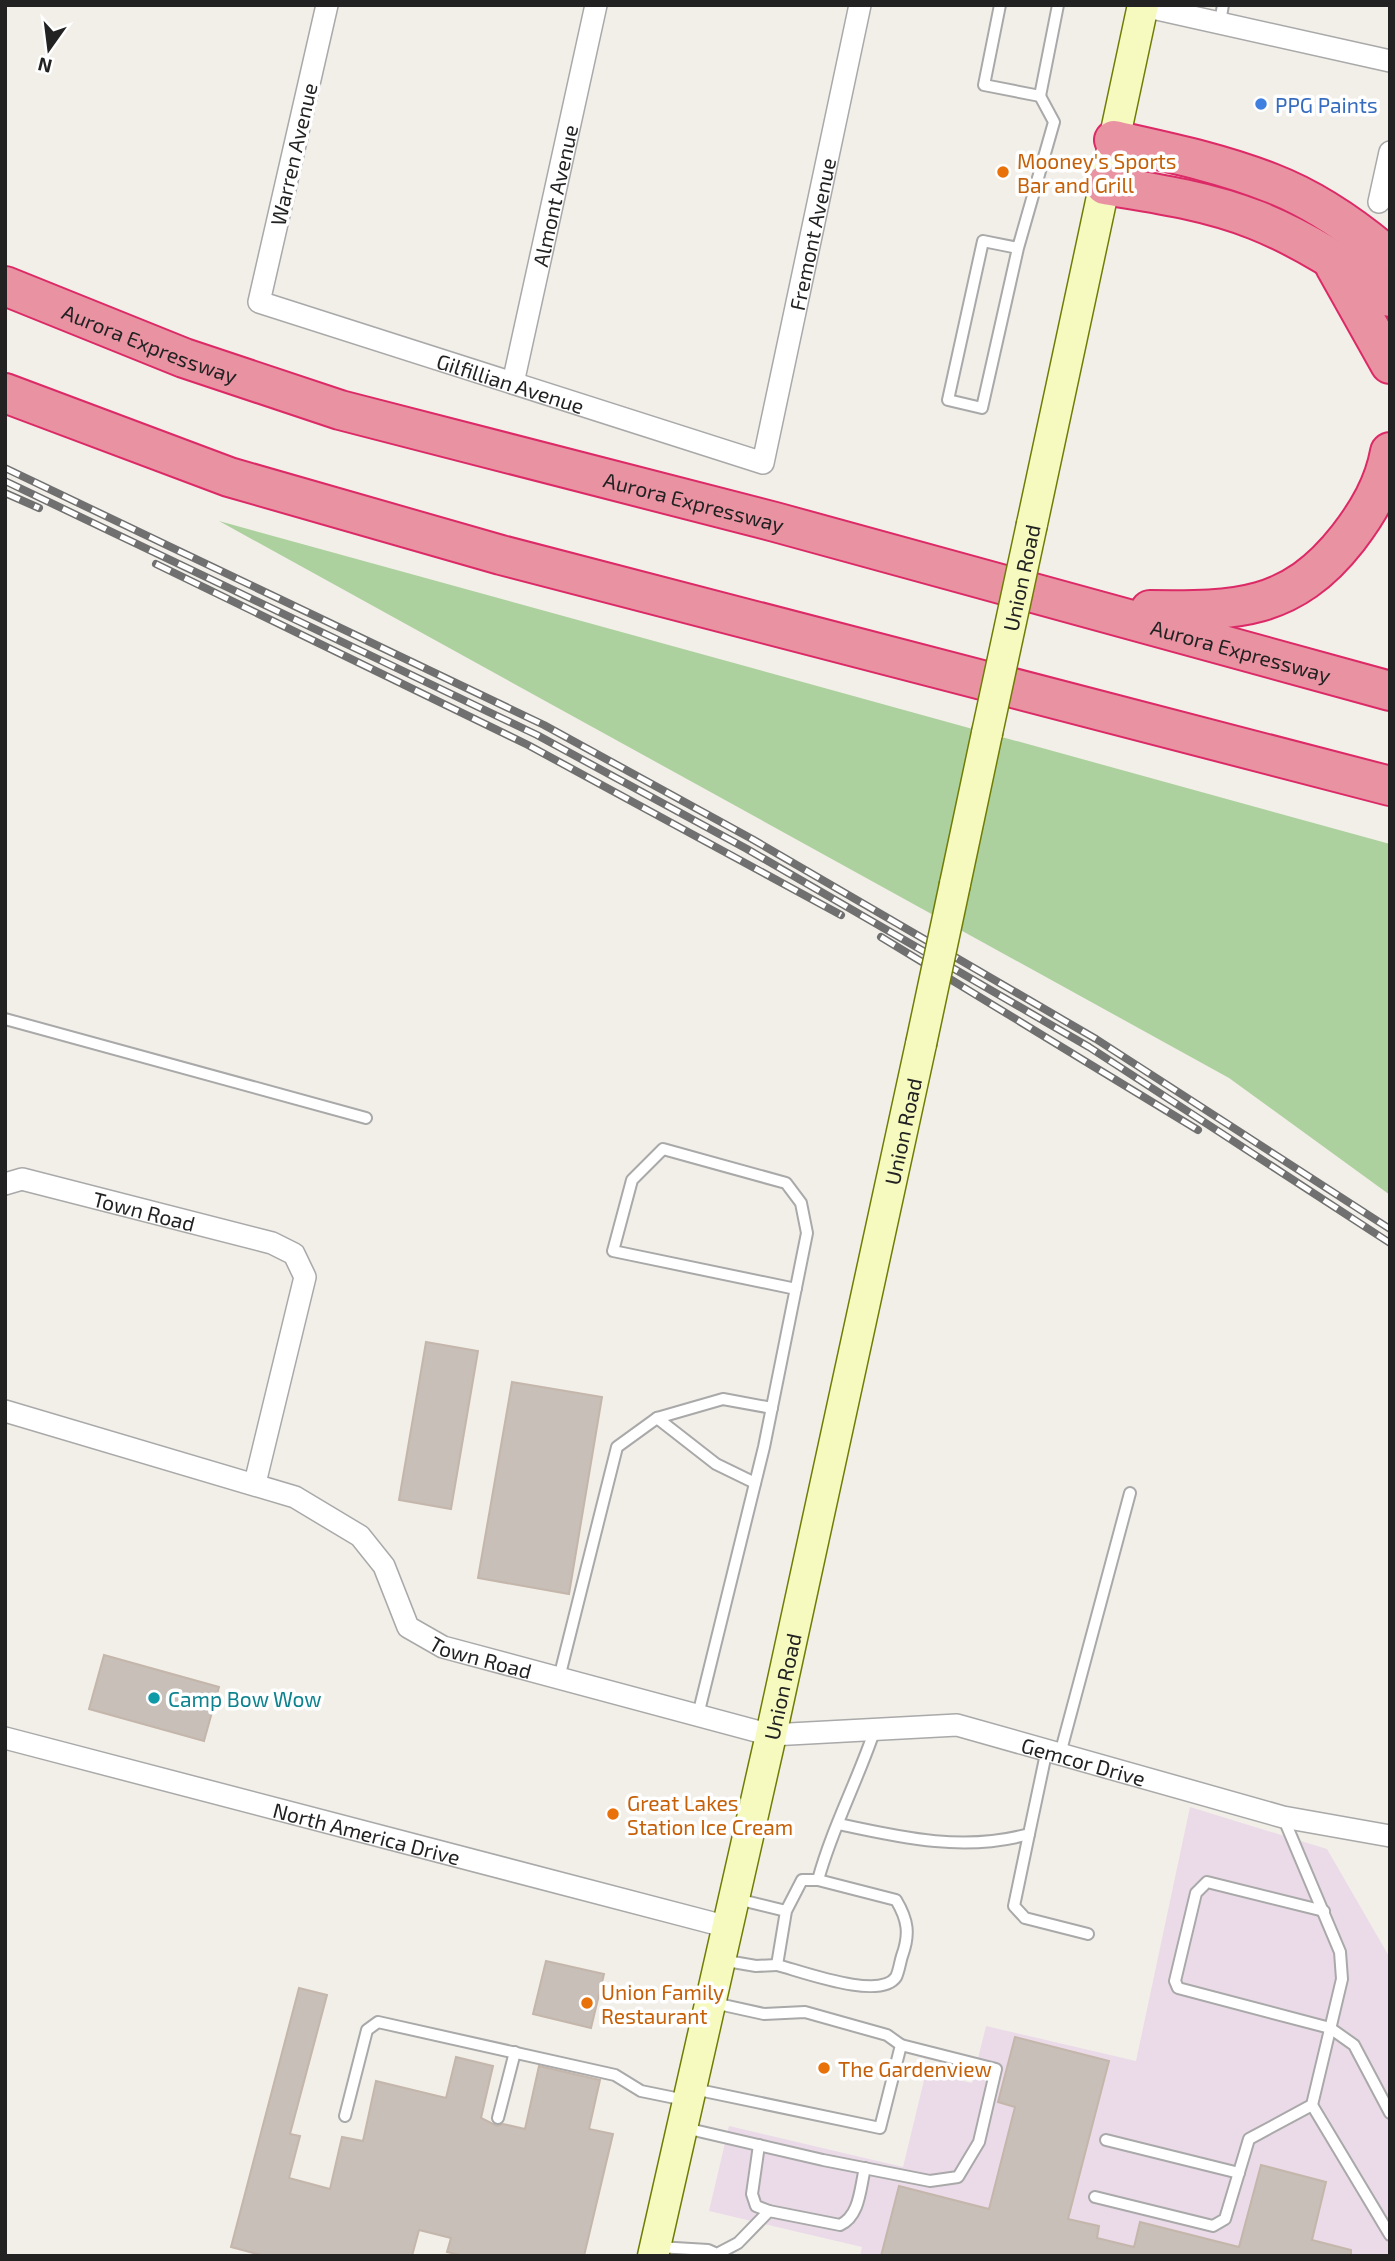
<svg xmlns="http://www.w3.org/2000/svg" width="1395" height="2261" viewBox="0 0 1395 2261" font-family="'Exo 2',sans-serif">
  <rect width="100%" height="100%" fill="#f2efe9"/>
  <!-- industrial -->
  <path fill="#ebdbe8" d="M1190 1807 1327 1849 1390 1958V2256H860L862 2247 709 2211 729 2126 903 2167 926 2072 972 2083 986 2026 1136 2061Z"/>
  <!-- forest -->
  <path fill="#add19e" d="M219 521 1390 844V1195L1229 1078Z"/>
  <!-- building -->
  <g fill="#c7bfb8" stroke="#c4b6ab" stroke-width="2">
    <path d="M426 1342 478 1351 451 1509 399 1500Z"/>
    <path d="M512 1382 602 1397 569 1594 478 1578Z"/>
    <path d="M104 1655 219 1687 204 1741 89 1709Z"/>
    <path d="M546 1961 604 1974 591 2028 533 2014Z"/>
    <path d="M299 1988 327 1995 290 2134 300 2136 289 2178 330 2189 342 2137 363 2141 376 2081 446 2098 456 2057 493 2066 481 2118 497 2126 503 2124 525 2129 539 2066 600 2080 589 2129 613 2134 584 2256H464L447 2252 451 2238 419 2230 412 2256H265L231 2247Z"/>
    <path d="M1015 2037 1109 2061 1068 2219 1099 2226 1097 2238 1134 2247 1140 2222 1239 2247 1261 2165 1326 2182 1312 2240 1351 2250V2256H881L899 2186 989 2209 1015 2107 998 2102Z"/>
  </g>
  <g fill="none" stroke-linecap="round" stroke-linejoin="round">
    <!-- service casing -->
    <g stroke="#a9a9a9" stroke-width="14">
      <g id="service">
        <path d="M1000 5 984 85 1040 96 1058 5"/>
        <path d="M1220 22 1223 5"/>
        <path d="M1018 248 983 241 948 400 982 408 1018 248 1054 122 1040 96"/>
        <path d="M5 1019 366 1118"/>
        <path d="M657 1418 723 1399 772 1408"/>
        <path d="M559 1678 617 1447 657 1418 716 1464 755 1483"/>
        <path d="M698 1715 764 1447 807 1233 801 1203 786 1183 663 1149 632 1180 613 1251 796 1289"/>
        <path d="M1060 1754 1130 1493"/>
        <path d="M839 1824C903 1838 965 1852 1029 1834L1047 1749"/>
        <path d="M1029 1834 1014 1906 1025 1918 1088 1934"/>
        <path d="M818 1880C832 1828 858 1780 875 1729"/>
        <path d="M737 1899 786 1911 802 1880H818L896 1900C908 1920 910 1934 902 1956 900 1962 899 1971 896 1977 880 2001 801 1971 777 1965L786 1911"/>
        <path d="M1324 1911 1207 1882 1196 1893 1175 1981 1178 1988 1330 2028 1354 2045 1390 2113"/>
        <path d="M721 1960 756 1966 777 1965"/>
        <path d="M694 2089 880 2128 901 2045 887 2035 805 2012 764 2014 714 2003"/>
        <path d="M1312 2105 1390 2235"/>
        <path d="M345 2116 367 2030 378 2022 615 2075 641 2091 685 2100"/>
        <path d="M498 2118 515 2052"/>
        <path d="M685 2128 823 2160 930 2181 958 2177 979 2142 996 2069 901 2045"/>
        <path d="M1106 2140 1239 2173"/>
        <path d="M759 2145 752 2194 756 2206 769 2211"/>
        <path d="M1095 2197 1213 2226 1225 2219 1249 2139 1312 2105 1342 1979 1340 1952 1283 1817"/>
        <path d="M658 2247 708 2250 717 2254 738 2243 769 2211 840 2225C860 2216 860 2188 865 2168"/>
      </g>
    </g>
    <!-- minor casing -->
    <g stroke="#a9a9a9" stroke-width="24">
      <g id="minor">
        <path id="s1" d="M327 5 259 302 763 463 860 5"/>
        <path d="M1139 5 1390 61"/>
        <path d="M1379 202 1390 152"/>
        <path id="s2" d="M513 383 596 5"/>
        <path id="s3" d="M5 1184 22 1179 272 1243 294 1254 305 1277 255 1483"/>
        <path id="s4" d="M5 1411 295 1497 360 1536 384 1566 408 1627 443 1647 771 1735 957 1725 1283 1817 1390 1836"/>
        <path id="s5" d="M5 1738 728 1927"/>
      </g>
    </g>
    <!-- secondary casing -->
    <g stroke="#707d05" stroke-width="33">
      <g id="secondary">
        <path d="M1032 524 1143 5"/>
        <path d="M955 884 987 733"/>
        <path id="s6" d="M653 2256 771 1735 921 1044"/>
      </g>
    </g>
    <!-- motorway casing -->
    <g stroke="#dc2a67" stroke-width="42">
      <g id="motorway">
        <path d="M1114 140C1167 152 1221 163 1271 183 1315 200 1355 228 1390 258"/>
        <path d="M1105 185C1155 193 1208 201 1256 220 1304 239 1347 268 1390 297"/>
        <path d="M1335 266 1390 364"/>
        <path id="s7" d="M5 286 184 358 340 410 775 522 1390 691"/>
        <path d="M5 393 229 477 501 555 1390 786"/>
        <path d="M1150 610C1236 611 1291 611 1348 538 1368 512 1384 485 1390 452"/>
      </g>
    </g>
    <!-- service -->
    <use href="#service" stroke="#fff" stroke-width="10"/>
    <!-- minor -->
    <use href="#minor" stroke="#fff" stroke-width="21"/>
    <!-- secondary -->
    <use href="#secondary" stroke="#f7fabf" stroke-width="30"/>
    <!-- motorway -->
    <use href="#motorway" stroke="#e892a2" stroke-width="38"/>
    <!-- rail casing -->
    <g stroke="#707070" stroke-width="8">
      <g id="rail">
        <path d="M5 468 544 725 752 839 1096 1039 1390 1229"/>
        <path d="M5 481 537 735 747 849 1089 1047 1390 1243"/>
        <path d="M5 493 39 508"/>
        <path d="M156 564 528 745 841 915"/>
        <path d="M881 937 1198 1130"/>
      </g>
    </g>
    <!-- rail -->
    <use href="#rail" stroke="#fff" stroke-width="5" stroke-dasharray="16" stroke-linecap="butt"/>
    <!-- secondary-bridge casing -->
    <g stroke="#707d05" stroke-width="33" stroke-linecap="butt">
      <g id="secondary-bridge">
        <path id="s8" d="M987 733 1032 524"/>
        <path d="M921 1044 955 884"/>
      </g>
    </g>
    <!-- secondary-bridge -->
    <use href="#secondary-bridge" stroke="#f7fabf" stroke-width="30"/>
  </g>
  <!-- markers -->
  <circle fill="#3f7fe0" stroke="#fff" stroke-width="2.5" cx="1261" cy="104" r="7"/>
  <g fill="#e8710a" stroke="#fff" stroke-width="2.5">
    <circle cx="1003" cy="172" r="7"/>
    <circle cx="613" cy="1814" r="7"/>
    <circle cx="587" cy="2003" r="7"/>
    <circle cx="824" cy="2068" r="7"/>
  </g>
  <circle fill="#0f9aa8" stroke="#fff" stroke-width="2.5" cx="154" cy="1698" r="7"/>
  <g text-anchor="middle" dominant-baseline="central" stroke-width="7" stroke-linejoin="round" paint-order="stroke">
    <!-- shop labels -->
    <g font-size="21" fill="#366cbe" stroke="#fff" text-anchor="start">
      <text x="1275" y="104">PPG Paints</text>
    </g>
    <!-- street labels -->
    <g font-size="21" fill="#222" stroke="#fff">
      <text transform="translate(293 154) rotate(-77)">Warren Avenue</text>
      <text stroke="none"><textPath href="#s2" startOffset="192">Almont Avenue</textPath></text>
      <text stroke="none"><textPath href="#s1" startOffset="1068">Fremont Avenue</textPath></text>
      <text stroke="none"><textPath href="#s7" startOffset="156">Aurora Expressway</textPath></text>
      <text stroke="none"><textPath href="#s1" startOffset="569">Gilfillian Avenue</textPath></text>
      <text stroke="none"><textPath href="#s7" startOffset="723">Aurora Expressway</textPath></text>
      <text stroke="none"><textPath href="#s8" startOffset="159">Union Road</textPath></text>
      <text stroke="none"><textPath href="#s7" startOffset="1290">Aurora Expressway</textPath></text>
      <text stroke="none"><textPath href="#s6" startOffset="1152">Union Road</textPath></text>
      <text stroke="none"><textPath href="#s3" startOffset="144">Town Road</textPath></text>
      <text stroke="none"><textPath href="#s4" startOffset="562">Town Road</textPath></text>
      <text stroke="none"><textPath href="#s6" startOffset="584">Union Road</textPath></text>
      <text stroke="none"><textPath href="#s4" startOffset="1180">Gemcor Drive</textPath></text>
      <text stroke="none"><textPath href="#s5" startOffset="374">North America Drive</textPath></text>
    </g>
    <!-- food labels -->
    <g font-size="21" fill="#c56008" stroke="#fff" text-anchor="start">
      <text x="1017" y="160">Mooney's Sports<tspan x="1017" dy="24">Bar and Grill</tspan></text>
      <text x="627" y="1802">Great Lakes<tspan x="627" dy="24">Station Ice Cream</tspan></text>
      <text x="601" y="1991">Union Family<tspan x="601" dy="24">Restaurant</tspan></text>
      <text x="838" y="2068">The Gardenview</text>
    </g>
    <!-- culture labels -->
    <g font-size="21" fill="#0d838f" stroke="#fff" text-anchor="start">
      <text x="168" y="1698">Camp Bow Wow</text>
    </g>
  </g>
  <!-- border -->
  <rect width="1395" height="2261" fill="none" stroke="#222222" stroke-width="14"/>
  <!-- north arrow -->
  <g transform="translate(49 49) rotate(194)" stroke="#ffffff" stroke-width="5" paint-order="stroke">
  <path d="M0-5L12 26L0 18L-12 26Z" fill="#222222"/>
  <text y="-10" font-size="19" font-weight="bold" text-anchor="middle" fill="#222222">N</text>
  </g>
</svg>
